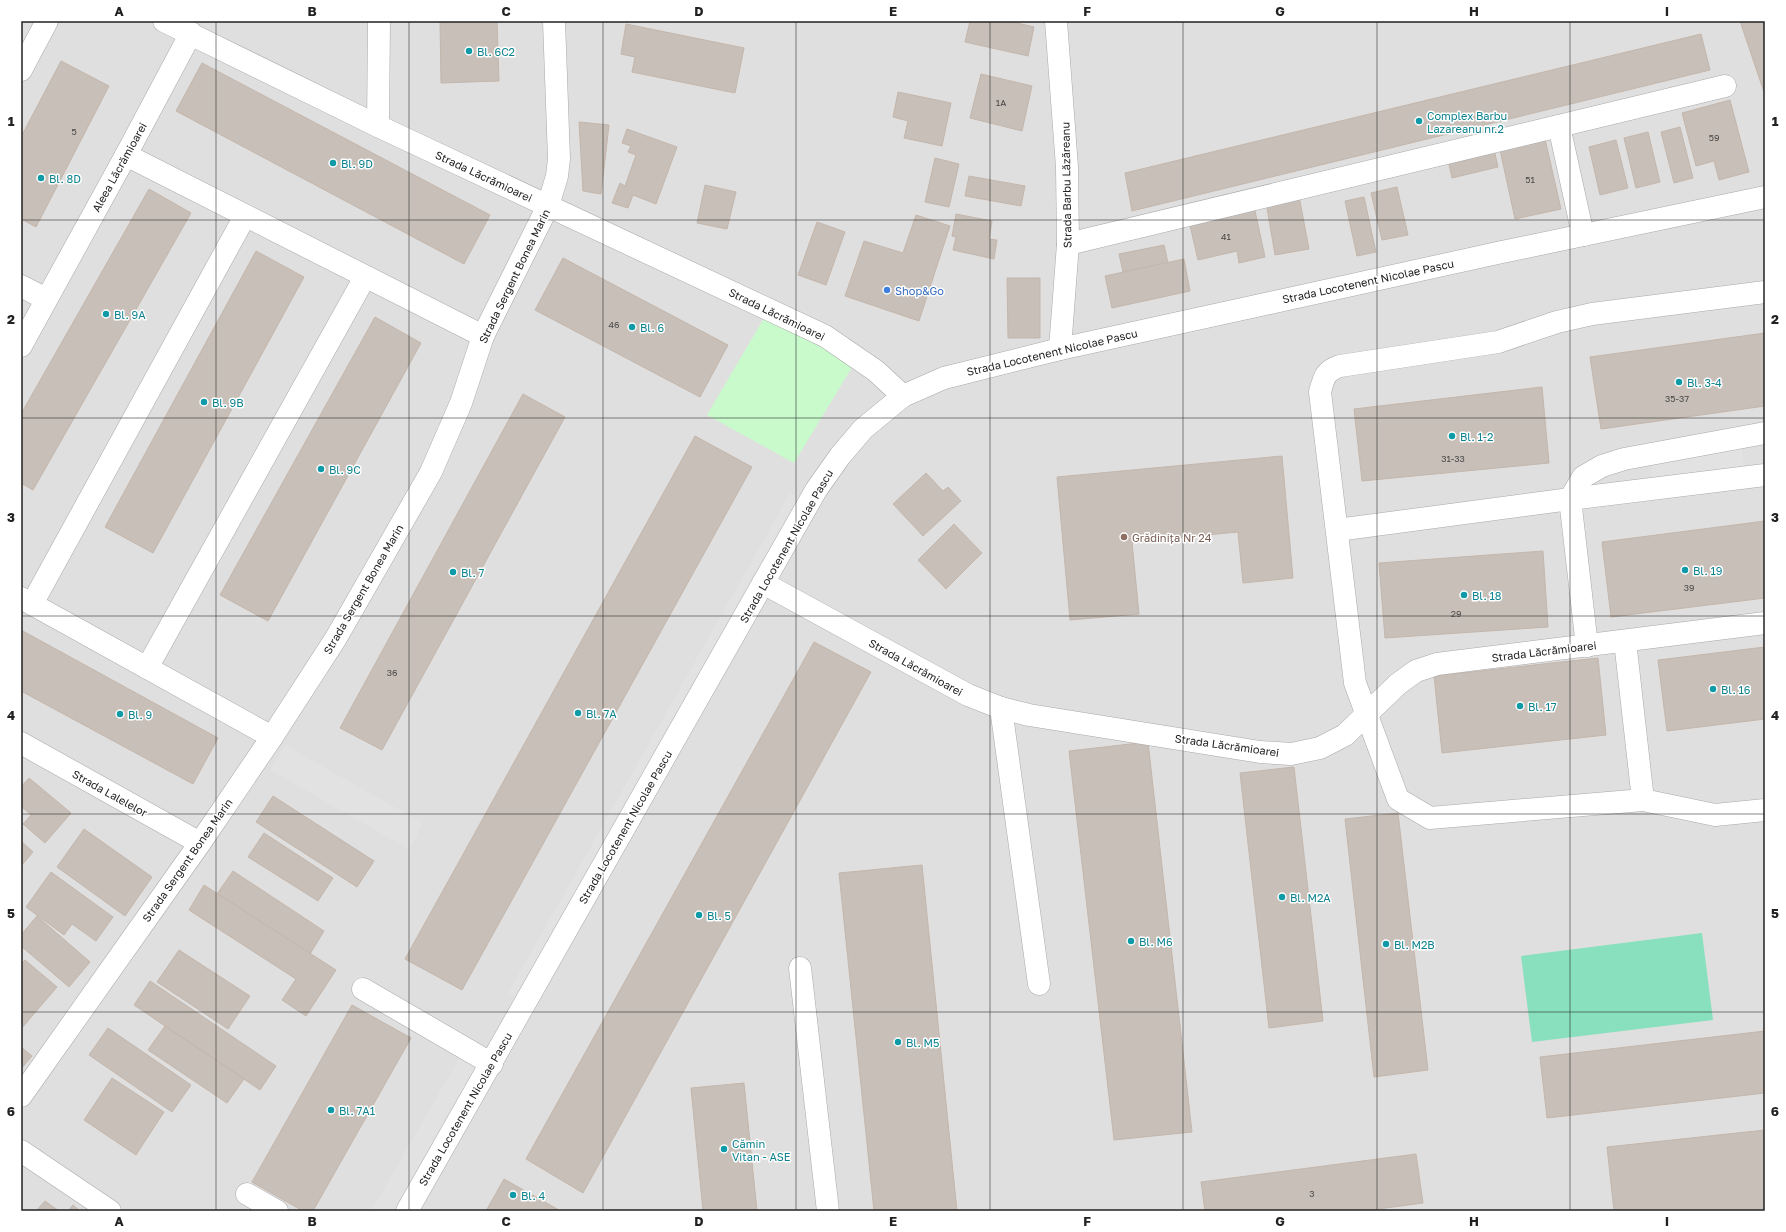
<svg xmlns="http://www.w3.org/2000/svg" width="1786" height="1232" viewBox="0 0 1786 1232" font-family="'Golos Text',sans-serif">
  <rect width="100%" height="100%" fill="#f2efe9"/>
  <!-- residential -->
  <rect fill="#e0dfdf" x="21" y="21" width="1744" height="1190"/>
  <!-- park -->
  <path fill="#c8facc" d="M764 318 854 364 794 463 707 415Z"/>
  <!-- pitch -->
  <path fill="#88e0be" d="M1702 933 1713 1020 1532 1042 1521 956Z"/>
  <!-- parking -->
  <g fill="#e2e2e2">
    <path d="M1741 438 1745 478 1654 489 1649 455Z"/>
    <path d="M790 493 808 503 526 1003 508 993Z"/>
    <path d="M285 745 423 823 410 850 270 770Z"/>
    <path d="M465 1048 492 1064 407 1211H371Z"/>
  </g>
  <!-- building -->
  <g fill="#c7bfb8" stroke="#c4b6ab">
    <path d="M440 21H497L499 81 441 83Z"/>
    <path d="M970 21H1009L1034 27 1028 56 965 42Z"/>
    <path d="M1740 21H1765V95Z"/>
    <path d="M626 24 744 48 735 93 632 72 635 57 621 54Z"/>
    <path d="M1701 34 1710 70 1132 211 1125 173Z"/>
    <path d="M61 61 109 86 36 227 21 219V137Z"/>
    <path d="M202 63 490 215 464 264 176 111Z"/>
    <path d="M981 74 1032 86 1022 131 970 118Z"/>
    <path d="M898 92 951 103 942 146 904 138 908 121 893 117Z"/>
    <path d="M1730 100 1749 172 1719 180 1714 161 1696 166 1682 113Z"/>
    <path d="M579 122 609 125 601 194 583 191Z"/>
    <path d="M1680 127 1693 178 1674 183 1661 132Z"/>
    <path d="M627 129 677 147 656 204 633 195 628 208 612 203 620 183 625 186 636 155 628 152 631 146 622 143Z"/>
    <path d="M1648 132 1660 182 1636 188 1624 138Z"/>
    <path d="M1545 139 1561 209 1515 219 1500 150Z"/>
    <path d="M1616 140 1628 188 1600 195 1589 147Z"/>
    <path d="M1494 149 1498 167 1452 178 1448 160Z"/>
    <path d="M935 158 959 164 949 207 925 202Z"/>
    <path d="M969 176 1025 186 1021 206 965 196Z"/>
    <path d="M705 185 736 192 727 229 697 223Z"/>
    <path d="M1397 187 1408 235 1382 240 1371 193Z"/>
    <path d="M149 189 191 213 33 490 21 483V414Z"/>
    <path d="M1299 196 1309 249 1275 255 1266 202Z"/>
    <path d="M1364 197 1376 252 1357 256 1345 201Z"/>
    <path d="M1254 206 1265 257 1239 263 1237 251 1198 260 1189 221Z"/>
    <path d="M956 214 992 221 989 239 997 240 994 259 953 250 956 237 952 236Z"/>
    <path d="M916 215 950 226 919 321 845 296 864 241 903 253Z"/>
    <path d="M817 222 845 232 826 285 798 275Z"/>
    <path d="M1164 245 1168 263 1123 272 1119 254Z"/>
    <path d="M256 251 304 277 153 553 105 527Z"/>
    <path d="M563 258 728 345 700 397 535 310Z"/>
    <path d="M1184 259 1190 291 1112 308 1105 276Z"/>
    <path d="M1007 278H1040V338H1008Z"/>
    <path d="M375 317 421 343 268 621 220 595Z"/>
    <path d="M1765 333V406L1601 429 1590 357Z"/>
    <path d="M1542 387 1549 463 1362 481 1354 409Z"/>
    <path d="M523 394 565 417 382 750 340 728Z"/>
    <path d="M695 436 752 467 462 990 405 959Z"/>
    <path d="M1282 456 1293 578 1243 583 1238 532 1132 542 1139 614 1070 620 1057 477Z"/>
    <path d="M926 473 943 491 948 487 961 501 923 536 893 504Z"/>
    <path d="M1765 521V598L1611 617 1602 542Z"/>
    <path d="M954 524 982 553 946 589 918 560Z"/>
    <path d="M1543 551 1548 627 1385 638 1379 563Z"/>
    <path d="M21 630 218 738 193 784 21 691Z"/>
    <path d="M814 642 871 672 583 1193 526 1159Z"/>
    <path d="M1765 647V719L1667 731 1658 660Z"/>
    <path d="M1598 658 1606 735 1442 753 1434 676Z"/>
    <path d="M1148 742 1192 1132 1114 1140 1069 751Z"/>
    <path d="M1294 767 1323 1021 1269 1028 1240 773Z"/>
    <path d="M29 778 71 813 45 843 23 824 31 815 21 806V787Z"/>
    <path d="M273 796 374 861 357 887 256 822Z"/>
    <path d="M1398 813 1428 1070 1374 1077 1345 819Z"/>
    <path d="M84 829 152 877 125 916 57 867Z"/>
    <path d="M264 833 333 878 318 901 248 857Z"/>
    <path d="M21 841 33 852 21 866Z"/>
    <path d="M922 865 957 1211H874L839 873Z"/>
    <path d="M233 871 324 931 310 954 217 894Z"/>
    <path d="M51 872 113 917 96 941 72 924 64 935 26 907Z"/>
    <path d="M204 885 336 970 306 1016 282 1000 296 979 189 910Z"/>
    <path d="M37 916 90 962 69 987 21 946V935Z"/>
    <path d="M179 950 250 996 228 1029 157 982Z"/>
    <path d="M25 960 57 987 21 1029V964Z"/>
    <path d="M150 981 276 1066 260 1090 134 1005Z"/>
    <path d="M352 1005 411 1038 313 1211H303L252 1182Z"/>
    <path d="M165 1026 244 1079 227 1103 148 1050Z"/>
    <path d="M108 1028 191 1085 172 1112 89 1055Z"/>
    <path d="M1765 1031V1093L1547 1118 1540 1057Z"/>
    <path d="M21 1047 32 1056 21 1069Z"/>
    <path d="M112 1078 164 1112 136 1155 84 1120Z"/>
    <path d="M744 1083 757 1211H703L691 1088Z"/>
    <path d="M1765 1130V1211H1614L1607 1147Z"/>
    <path d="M1416 1154 1423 1203 1363 1211H1205L1201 1182Z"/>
    <path d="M504 1179 559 1210V1211H486Z"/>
    <path d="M45 1201 59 1211H36Z"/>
    <path d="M73 1205 80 1211H68Z"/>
  </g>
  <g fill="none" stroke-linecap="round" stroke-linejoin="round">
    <!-- minor casing -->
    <g stroke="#a9a9a9" stroke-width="23">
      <g id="minor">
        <path d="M164 21 378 126 825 336 876 371 903 396"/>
        <path d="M1056 21 1067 167 1068 244 1060 349"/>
        <path d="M21 70 47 21"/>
        <path d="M378 126 379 21"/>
        <path d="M1559 126 1583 235"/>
        <path d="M126 155 483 336"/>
        <path d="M1068 244 1725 86"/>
        <path d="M21 286 46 299"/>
        <path d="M1765 292 1592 314 1557 322 1498 342 1340 366C1325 371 1324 377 1320 392L1355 683 1398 799 1430 818 1643 800 1715 815 1765 810"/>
        <path d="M21 346 126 155 191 33"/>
        <path d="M1337 530 1570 499 1583 477 1602 466 1624 459 1765 433"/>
        <path d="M763 583 968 695 1001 708 1029 715 1260 752 1291 754 1320 748 1345 735 1398 684 1416 671 1437 664 1765 623"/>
        <path d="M21 598 272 737"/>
        <path d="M32 604 245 216"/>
        <path d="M1625 641 1643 800"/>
        <path d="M1587 646 1570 499 1765 475"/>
        <path d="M147 668 365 277"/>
        <path d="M1001 708 1039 984"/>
        <path d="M21 743 200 843"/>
        <path d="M800 968 828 1211"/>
        <path d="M363 989 492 1064"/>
        <path d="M21 1096 200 843 272 737 336 638 431 472 461 403 483 336 548 206 557 176 559 159 554 21"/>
        <path d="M21 1151 110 1211"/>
        <path d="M247 1194 277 1211"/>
        <path d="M407 1211 816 490 840 456 863 429 903 396 944 378 1060 349 1502 252 1765 197"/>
      </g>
    </g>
    <!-- minor -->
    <use href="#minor" stroke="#fff" stroke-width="22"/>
  </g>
  <!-- grid -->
  <path fill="none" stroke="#222" stroke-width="1" stroke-opacity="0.55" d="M216 21V1211M409 21V1211M603 21V1211M796 21V1211M990 21V1211M1183 21V1211M1377 21V1211M1570 21V1211M21 220H1765M21 418H1765M21 616H1765M21 814H1765M21 1012H1765"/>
  <!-- markers -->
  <g fill="#0f9aa8" stroke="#fff" stroke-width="1.5">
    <circle cx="469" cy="51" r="4"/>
    <circle cx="1419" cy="121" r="4"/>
    <circle cx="333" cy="163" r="4"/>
    <circle cx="41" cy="178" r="4"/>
    <circle cx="106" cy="314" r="4"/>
    <circle cx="632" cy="327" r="4"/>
    <circle cx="1679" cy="382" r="4"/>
    <circle cx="204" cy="402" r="4"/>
    <circle cx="1452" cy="436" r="4"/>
    <circle cx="321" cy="469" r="4"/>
    <circle cx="1685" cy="570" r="4"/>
    <circle cx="453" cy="572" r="4"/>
    <circle cx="1464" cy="595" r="4"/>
    <circle cx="1713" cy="689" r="4"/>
    <circle cx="1520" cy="706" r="4"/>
    <circle cx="578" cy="713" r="4"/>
    <circle cx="120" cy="714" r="4"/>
    <circle cx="1282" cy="897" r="4"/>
    <circle cx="699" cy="915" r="4"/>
    <circle cx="1131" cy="941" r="4"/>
    <circle cx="1386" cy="944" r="4"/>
    <circle cx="898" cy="1042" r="4"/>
    <circle cx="331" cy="1110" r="4"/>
    <circle cx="724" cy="1149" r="4"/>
    <circle cx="513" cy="1195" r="4"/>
  </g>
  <circle fill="#3f7fe0" stroke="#fff" stroke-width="1.5" cx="887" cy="290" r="4"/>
  <circle fill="#8d6e63" stroke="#fff" stroke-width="1.5" cx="1124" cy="537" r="4"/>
  <g text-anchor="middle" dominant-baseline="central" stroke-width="3" stroke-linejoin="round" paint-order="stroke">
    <!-- number labels -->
    <g font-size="9" fill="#4b4948">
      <text x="1001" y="102">1A</text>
      <text x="74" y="131">5</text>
      <text x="1714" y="137">59</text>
      <text x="1530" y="179">51</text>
      <text x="1226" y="236">41</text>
      <text x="614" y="324">46</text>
      <text x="1677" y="398">35-37</text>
      <text x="1453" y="458">31-33</text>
      <text x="1689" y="587">39</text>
      <text x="1456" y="613">29</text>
      <text x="392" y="672">36</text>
      <text x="1312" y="1193">3</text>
    </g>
    <!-- culture labels -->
    <g font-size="11" fill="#0d838f" stroke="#fff" text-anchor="start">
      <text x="477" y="51">Bl. 6C2</text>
      <text x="1427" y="115">Complex Barbu<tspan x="1427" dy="13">Lazareanu nr.2</tspan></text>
      <text x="341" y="163">Bl. 9D</text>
      <text x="49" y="178">Bl. 8D</text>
      <text x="114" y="314">Bl. 9A</text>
      <text x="640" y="327">Bl. 6</text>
      <text x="1687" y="382">Bl. 3-4</text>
      <text x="212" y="402">Bl. 9B</text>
      <text x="1460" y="436">Bl. 1-2</text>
      <text x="329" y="469">Bl. 9C</text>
      <text x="1693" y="570">Bl. 19</text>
      <text x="461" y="572">Bl. 7</text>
      <text x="1472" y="595">Bl. 18</text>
      <text x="1721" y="689">Bl. 16</text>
      <text x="1528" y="706">Bl. 17</text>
      <text x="586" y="713">Bl. 7A</text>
      <text x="128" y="714">Bl. 9</text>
      <text x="1290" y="897">Bl. M2A</text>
      <text x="707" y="915">Bl. 5</text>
      <text x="1139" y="941">Bl. M6</text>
      <text x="1394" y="944">Bl. M2B</text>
      <text x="906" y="1042">Bl. M5</text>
      <text x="339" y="1110">Bl. 7A1</text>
      <text x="732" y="1143">Cămin<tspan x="732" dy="13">Vitan - ASE</tspan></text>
      <text x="521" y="1195">Bl. 4</text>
    </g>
    <!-- street labels -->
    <g font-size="11" fill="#222" stroke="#fff">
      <text transform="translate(119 167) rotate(-61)">Aleea Lăcrămioarei</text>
      <text transform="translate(484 176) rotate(25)">Strada Lăcrămioarei</text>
      <text transform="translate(1066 185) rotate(-91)">Strada Barbu Lăzăreanu</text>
      <text transform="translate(514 276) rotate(-64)">Strada Sergent Bonea Marin</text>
      <text transform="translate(1368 281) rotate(-12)">Strada Locotenent Nicolae Pascu</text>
      <text transform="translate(777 314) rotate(26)">Strada Lăcrămioarei</text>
      <text transform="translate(1052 352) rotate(-13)">Strada Locotenent Nicolae Pascu</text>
      <text transform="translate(786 546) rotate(-60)">Strada Locotenent Nicolae Pascu</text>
      <text transform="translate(363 589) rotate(-60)">Strada Sergent Bonea Marin</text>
      <text transform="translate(1544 651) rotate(-7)">Strada Lăcrămioarei</text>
      <text transform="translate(916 667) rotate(29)">Strada Lăcrămioarei</text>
      <text transform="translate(1227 745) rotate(8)">Strada Lăcrămioarei</text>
      <text transform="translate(110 793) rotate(29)">Strada Lalelelor</text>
      <text transform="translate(625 827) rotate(-60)">Strada Locotenent Nicolae Pascu</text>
      <text transform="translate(187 860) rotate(-55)">Strada Sergent Bonea Marin</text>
      <text transform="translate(465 1109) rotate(-60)">Strada Locotenent Nicolae Pascu</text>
    </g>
    <!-- shop labels -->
    <g font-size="11" fill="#366cbe" stroke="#fff" text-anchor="start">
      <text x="895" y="290">Shop&amp;Go</text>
    </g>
    <!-- education labels -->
    <g font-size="11" fill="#785e54" stroke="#fff" text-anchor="start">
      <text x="1132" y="537">Grădinița Nr 24</text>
    </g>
  </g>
  <!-- border -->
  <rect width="1786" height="1232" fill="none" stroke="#ffffff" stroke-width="44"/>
  <rect x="22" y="22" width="1742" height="1188" fill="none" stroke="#222" stroke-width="1.5"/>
  <g font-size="13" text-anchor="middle" font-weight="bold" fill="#222">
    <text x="119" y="16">A</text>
    <text x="312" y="16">B</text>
    <text x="506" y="16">C</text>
    <text x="699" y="16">D</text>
    <text x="893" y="16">E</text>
    <text x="1087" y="16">F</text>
    <text x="1280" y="16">G</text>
    <text x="1474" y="16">H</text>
    <text x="1667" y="16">I</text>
    <text x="11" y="126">1</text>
    <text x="1775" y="126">1</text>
    <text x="11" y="324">2</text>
    <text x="1775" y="324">2</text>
    <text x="11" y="522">3</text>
    <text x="1775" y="522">3</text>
    <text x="11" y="720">4</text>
    <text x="1775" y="720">4</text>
    <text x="11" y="918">5</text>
    <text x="1775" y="918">5</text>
    <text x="11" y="1116">6</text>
    <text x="1775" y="1116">6</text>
    <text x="119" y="1226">A</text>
    <text x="312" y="1226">B</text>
    <text x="506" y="1226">C</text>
    <text x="699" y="1226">D</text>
    <text x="893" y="1226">E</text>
    <text x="1087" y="1226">F</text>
    <text x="1280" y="1226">G</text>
    <text x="1474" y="1226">H</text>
    <text x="1667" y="1226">I</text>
  </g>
</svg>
